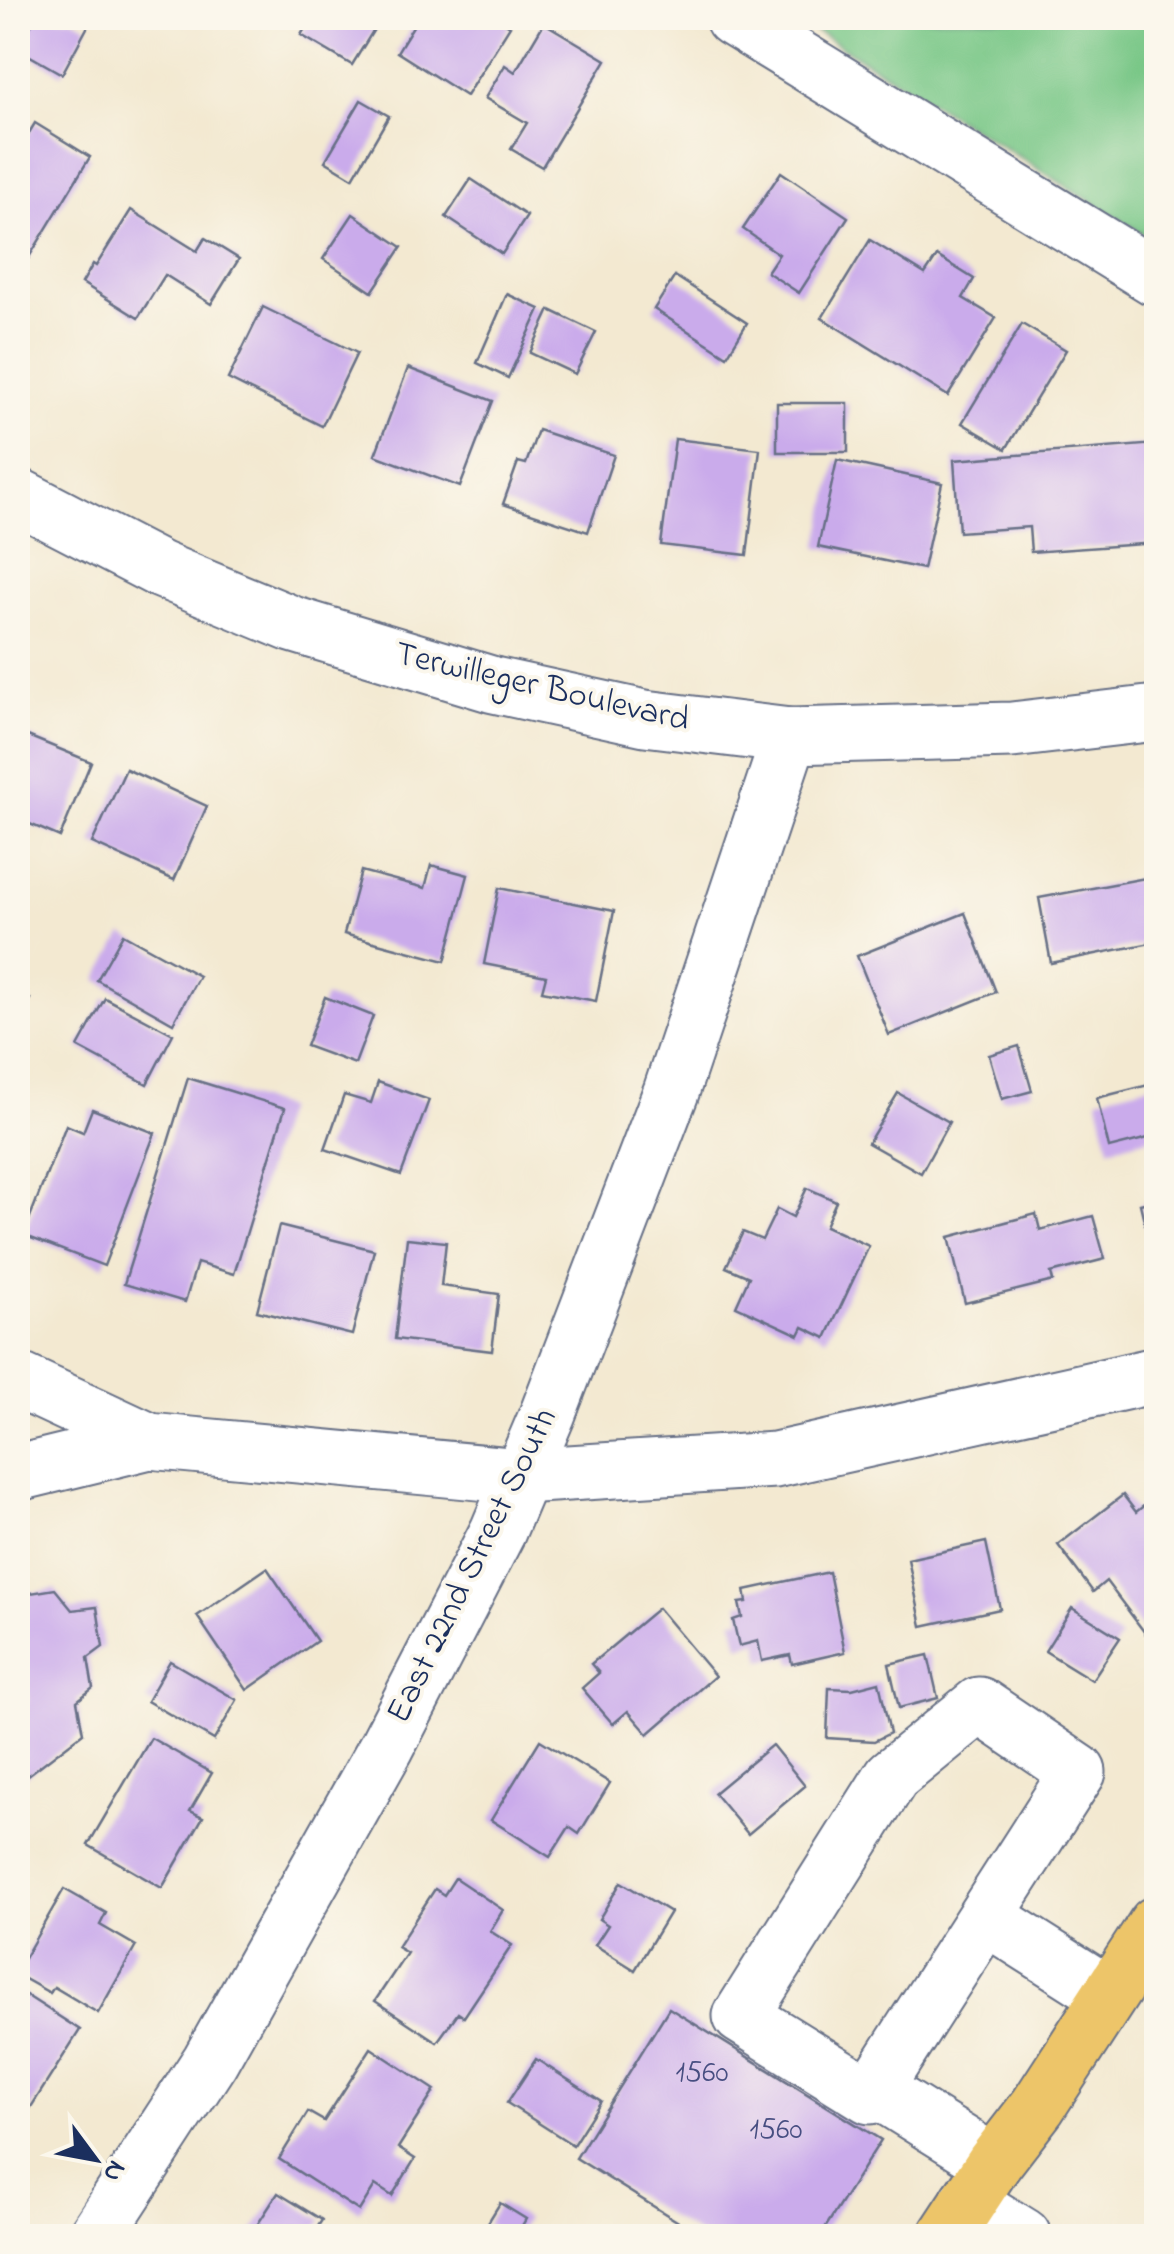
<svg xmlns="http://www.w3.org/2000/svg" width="1174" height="2254" viewBox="0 0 1174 2254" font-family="'Indie Flower',sans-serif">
  <rect width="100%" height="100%" fill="#fbf7ec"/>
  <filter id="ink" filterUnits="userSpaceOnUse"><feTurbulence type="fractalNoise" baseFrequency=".01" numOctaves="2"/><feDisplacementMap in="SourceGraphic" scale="20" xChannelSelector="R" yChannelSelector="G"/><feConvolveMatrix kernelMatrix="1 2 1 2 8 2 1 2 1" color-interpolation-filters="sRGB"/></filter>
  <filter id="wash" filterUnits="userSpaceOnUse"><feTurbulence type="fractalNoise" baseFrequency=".0048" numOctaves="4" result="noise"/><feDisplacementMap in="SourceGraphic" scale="40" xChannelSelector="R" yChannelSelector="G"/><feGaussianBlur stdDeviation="2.25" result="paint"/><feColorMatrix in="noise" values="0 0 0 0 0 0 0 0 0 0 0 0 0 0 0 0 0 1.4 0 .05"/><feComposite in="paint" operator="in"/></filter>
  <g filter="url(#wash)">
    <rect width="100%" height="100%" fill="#f3e9d1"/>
    <!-- green -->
    <path fill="#79c787" stroke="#4a7b72" stroke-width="2.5" d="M795 18H1156V242Z"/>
    <g id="blocks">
      <!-- building -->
      <g fill="#caabeb">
        <path d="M35 18H73L88 26 62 74 18 49Z"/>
        <path d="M311 18H381L352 65 301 35Z"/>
        <path d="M418 18H497L510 26 466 96 397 52Z"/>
        <path d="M544 23 606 60 542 167 511 149 527 123 485 98 505 65 515 72Z"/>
        <path d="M361 100 389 116 353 178 325 161Z"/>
        <path d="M35 123 90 157 20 272 18 271V151Z"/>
        <path d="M781 172 848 217 799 293 767 272 779 254 743 229Z"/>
        <path d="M471 179 527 216 502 254 446 217Z"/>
        <path d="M131 210 197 251 205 238 239 259 211 304 165 275 138 318 82 283 93 264 96 266Z"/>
        <path d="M353 214 402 247 372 292 323 259Z"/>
        <path d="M870 240 925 274 937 256 974 279 963 298 996 318 948 396 822 318Z"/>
        <path d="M675 276 747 323 727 356 654 309Z"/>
        <path d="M507 294 540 309 508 378 477 363Z"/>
        <path d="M263 307 357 353 322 426 228 379Z"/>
        <path d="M550 310 596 332 575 374 530 353Z"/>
        <path d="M1022 324 1066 350 1006 449 962 423Z"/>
        <path d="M408 368 493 401 460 487 375 455Z"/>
        <rect x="777" y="403" width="71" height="49"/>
        <path d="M538 430 614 455 588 532 503 504 518 462 526 464Z"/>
        <path d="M675 439 760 449 747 555 661 545Z"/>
        <path d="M1156 444V543L1031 552 1029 527 959 532 954 460Z"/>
        <path d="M837 460 942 483 923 569 818 547Z"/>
        <path d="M18 732 91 762 60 837 18 819Z"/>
        <path d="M126 769 207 806 174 880 92 843Z"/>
        <path d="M431 865 468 875 445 961 344 934 361 871 425 888Z"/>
        <path d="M1156 876V942L1051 963 1039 898Z"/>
        <path d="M499 888 614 911 596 1001 542 991 546 976 484 964Z"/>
        <path d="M965 913 996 992 889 1035 857 956Z"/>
        <path d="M123 934 199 976 173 1023 97 980Z"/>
        <path d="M18 992 30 999 18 1018Z"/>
        <path d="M325 997 373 1016 355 1064 306 1046Z"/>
        <path d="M105 998 173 1034 147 1084 78 1047Z"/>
        <path d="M1019 1046 1032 1091 1002 1099 989 1055Z"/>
        <path d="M188 1078 285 1108 234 1274 197 1263 185 1302 124 1284Z"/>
        <path d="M378 1082 429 1100 401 1175 325 1149 344 1095 371 1103Z"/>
        <path d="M1156 1083V1136L1109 1148 1097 1098Z"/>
        <path d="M898 1093 949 1122 921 1173 868 1143Z"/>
        <path d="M92 1109 155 1133 104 1266 23 1235 66 1125 83 1132Z"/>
        <path d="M807 1188 836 1201 825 1226 869 1246 826 1338 803 1327 799 1335 736 1306 749 1277 726 1267 743 1232 762 1240 777 1209 793 1217Z"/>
        <path d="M1156 1200V1257L1153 1258 1140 1204Z"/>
        <path d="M1036 1214 1040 1230 1093 1216 1105 1259 1051 1273 1053 1281 965 1303 949 1237Z"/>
        <path d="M279 1226 374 1250 352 1335 257 1311Z"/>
        <path d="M407 1238 446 1242 441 1286 499 1294 492 1351 395 1339Z"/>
        <path d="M1123 1495 1136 1512 1146 1504 1156 1518V1643L1154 1645 1106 1581 1093 1592 1058 1545Z"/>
        <path d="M986 1542 1000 1609 922 1626 908 1559Z"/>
        <path d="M267 1568 317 1641 247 1690 197 1616Z"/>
        <path d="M829 1572 845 1652 792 1664 790 1655 762 1661 758 1641 739 1646 733 1620 742 1617 739 1603 747 1602 745 1590Z"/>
        <path d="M55 1589 72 1610 97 1607 103 1647 88 1658 93 1688 77 1701 83 1733 18 1783V1710L28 1701 21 1654 18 1649V1595Z"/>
        <path d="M658 1608 715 1676 648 1734 628 1711 613 1724 582 1688 599 1673 591 1664Z"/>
        <path d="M1072 1608 1120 1638 1092 1680 1045 1651Z"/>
        <path d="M928 1655 938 1698 899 1708 889 1664Z"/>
        <path d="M170 1661 237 1700 214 1740 147 1701Z"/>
        <path d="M879 1682 890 1733 874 1741 827 1738 829 1688 852 1689Z"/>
        <path d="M151 1738 212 1773 190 1811 203 1817 162 1888 88 1845Z"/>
        <path d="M540 1740 610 1783 579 1834 569 1827 550 1857 491 1820Z"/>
        <path d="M772 1745 805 1786 748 1834 714 1793Z"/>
        <path d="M455 1878 503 1910 490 1931 512 1945 464 2017 458 2013 437 2042 375 2001 407 1953 397 1947 435 1889 444 1895Z"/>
        <path d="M621 1882 670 1912 635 1970 595 1945 608 1925 599 1919Z"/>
        <path d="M64 1889 106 1913 100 1925 136 1946 98 2013 54 1987 50 1993 18 1975V1969Z"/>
        <path d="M18 1990 80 2030 26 2115 18 2109Z"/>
        <path d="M669 2008 881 2140 820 2236H701L576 2158Z"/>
        <path d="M371 2048 435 2090 398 2148 415 2159 392 2196 375 2185 359 2211 279 2159 308 2112 324 2121Z"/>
        <path d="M536 2059 601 2101 573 2145 507 2103Z"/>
        <path d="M278 2193 322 2220 312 2236H250Z"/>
        <path d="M500 2203 526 2219 516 2236H508L487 2224Z"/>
      </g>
    </g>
  </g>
  <g filter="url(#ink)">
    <use href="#blocks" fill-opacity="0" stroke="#677086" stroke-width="2.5"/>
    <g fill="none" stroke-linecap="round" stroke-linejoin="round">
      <!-- minor casing -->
      <g stroke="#677086" stroke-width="59">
        <g id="minor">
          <path d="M733 18 1156 278"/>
          <path d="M18 496 159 569 292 624 494 685 645 718 790 736 1012 730 1156 713"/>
          <path d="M18 1380 149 1441 521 1476 775 1460 1156 1375"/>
          <path d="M18 1473 149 1441"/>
          <path d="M979 1705 1078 1772 870 2096 741 2016 892 1776Z"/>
          <path d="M986 1917 1109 1995"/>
          <path d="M875 2089 994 2163"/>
          <path d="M968 2202 1023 2236"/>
          <path d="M96 2236 210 2061 387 1746 498 1531 548 1413 671 1092 790 736"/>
        </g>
      </g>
      <!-- major casing -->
      <g stroke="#677086" stroke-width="59">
        <path id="major" d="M946 2236 994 2163 1038 2106 1156 1924"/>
      </g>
      <!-- minor -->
      <use href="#minor" stroke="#fff" stroke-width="55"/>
      <!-- major -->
      <use href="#major" stroke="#edc569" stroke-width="55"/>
    </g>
  </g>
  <g text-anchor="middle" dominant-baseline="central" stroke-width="8" stroke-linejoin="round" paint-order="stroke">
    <!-- number labels -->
    <g font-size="30" fill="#474e81">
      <text x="702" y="2074">1560</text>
      <text x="776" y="2131">1560</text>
    </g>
    <!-- street labels -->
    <g font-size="35" fill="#1b2f5e" stroke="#fbf7ec">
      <text transform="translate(542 688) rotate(13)">Terwilleger Boulevard</text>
      <text transform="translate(473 1566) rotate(-64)">East 22nd Street South</text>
    </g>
  </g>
  <!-- margin -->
  <rect width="1174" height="2254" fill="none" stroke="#fbf7ec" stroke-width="60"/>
  <!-- north arrow -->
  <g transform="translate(95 2159) rotate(122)" stroke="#fbf7ec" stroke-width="8" paint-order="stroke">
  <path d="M0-8L18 38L0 25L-18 38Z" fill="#1b2f5e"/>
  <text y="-15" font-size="28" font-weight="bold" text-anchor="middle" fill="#1b2f5e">N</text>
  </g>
</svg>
